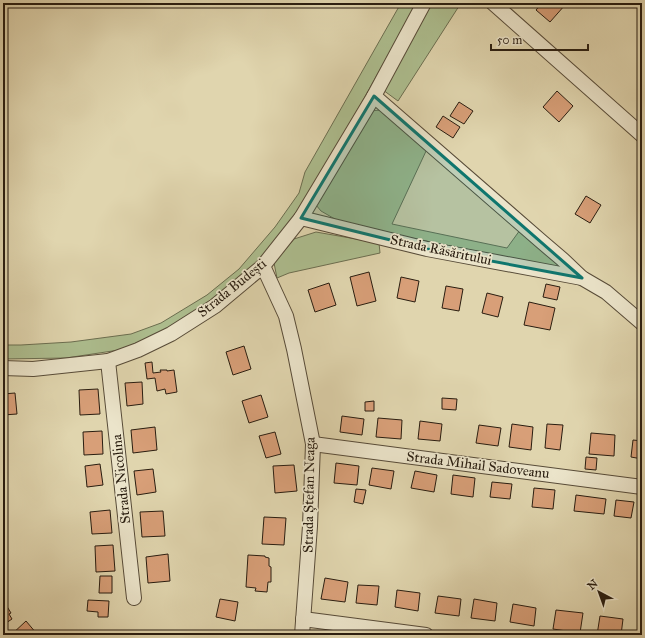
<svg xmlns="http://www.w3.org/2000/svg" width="645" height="638" viewBox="0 0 645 638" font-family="'IM FELL Great Primer',serif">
  <rect width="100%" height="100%" fill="#e0d5ae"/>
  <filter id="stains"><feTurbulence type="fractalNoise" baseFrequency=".005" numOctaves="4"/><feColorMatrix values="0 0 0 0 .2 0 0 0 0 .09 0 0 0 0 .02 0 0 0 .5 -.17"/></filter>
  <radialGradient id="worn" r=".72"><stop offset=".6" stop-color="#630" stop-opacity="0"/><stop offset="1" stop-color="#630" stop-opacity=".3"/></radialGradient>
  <!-- green -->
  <g fill="#adbe8f" stroke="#6b6e50">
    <path d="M401 3H417L362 102 300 208 257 263 210 301 158 334 119 350 66 358 3 359V345H21L71 342 131 334 161 323 207 295 239 269 275 227 299 193 305 172Z"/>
    <path d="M432 3H461L398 101 383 90Z"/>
    <path d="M381 110 427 149 392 224 507 248 520 230 563 269 387 233 340 222 321 211 316 205 369 111Z"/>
    <path d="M316 232 379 243 380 253 289 273 277 278 274 263 294 239Z"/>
  </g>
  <!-- building -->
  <g fill="#d89f78" stroke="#291d10">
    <path d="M542 3H562L565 5 550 22 536 10Z"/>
    <path d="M557 91 573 106 559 122 543 107Z"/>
    <path d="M459 102 473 111 464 124 450 116Z"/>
    <path d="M443 116 460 127 453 138 436 127Z"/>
    <path d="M586 196 601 205 590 223 575 214Z"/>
    <path d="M369 272 376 301 357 306 350 277Z"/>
    <path d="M401 277 419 281 415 302 397 298Z"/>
    <path d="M329 283 336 305 315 312 308 290Z"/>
    <path d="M546 284 560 287 557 300 543 297Z"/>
    <path d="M446 286 463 289 459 311 442 308Z"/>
    <path d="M487 293 503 297 498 317 482 313Z"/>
    <path d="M529 302 555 308 550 330 524 325Z"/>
    <path d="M244 346 251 369 233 375 226 352Z"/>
    <path d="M152 362 153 373 161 372 160 370H167V371L174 370 177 392 166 394 165 389 157 391 155 378 147 379 145 363Z"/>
    <path d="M142 382 143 404 127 406 125 383Z"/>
    <path d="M98 389 100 414 80 415 79 390Z"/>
    <path d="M15 393 17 414 3 415V394Z"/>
    <path d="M261 395 268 417 249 423 242 401Z"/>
    <path d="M442 398 457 399 456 410 442 409Z"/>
    <path d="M374 401V411H365V402Z"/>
    <path d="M342 416 364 419 362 435 340 432Z"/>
    <path d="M378 418 402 420 401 439 376 437Z"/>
    <path d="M420 421 442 424 440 441 418 439Z"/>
    <path d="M512 424 533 427 531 450 509 447Z"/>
    <path d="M547 424 563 425 560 450 545 448Z"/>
    <path d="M479 425 501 428 498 446 476 443Z"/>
    <path d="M155 427 157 450 133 453 131 430Z"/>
    <path d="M102 431 103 454 84 455 83 432Z"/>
    <path d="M275 432 281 454 266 458 259 436Z"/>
    <path d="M591 433 615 435 614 456 589 454Z"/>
    <path d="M633 440 642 441V459L631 457Z"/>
    <path d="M586 457 597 458 596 470 585 469Z"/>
    <path d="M336 463 359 466 357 485 334 483Z"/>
    <path d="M100 464 103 485 87 487 85 466Z"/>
    <path d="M294 465 297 491 275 493 273 466Z"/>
    <path d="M372 468 394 471 391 489 369 485Z"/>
    <path d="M153 469 156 492 137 495 134 471Z"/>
    <path d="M415 471 437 475 434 492 411 488Z"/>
    <path d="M453 475 475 478 473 497 451 494Z"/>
    <path d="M492 482 512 484 510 499 490 497Z"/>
    <path d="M534 488 555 490 553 509 532 507Z"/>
    <path d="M356 489 366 490 363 504 354 502Z"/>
    <path d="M576 495 606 499 604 514 574 511Z"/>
    <path d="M616 500 634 502 631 518 614 516Z"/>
    <path d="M110 510 112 533 92 534 90 512Z"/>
    <path d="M163 511 165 536 142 537 140 512Z"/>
    <path d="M264 517 286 518 284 545 262 544Z"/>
    <path d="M113 545 115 571 96 572 95 546Z"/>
    <path d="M168 554 170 581 148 583 146 557Z"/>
    <path d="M248 555 265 556V557L269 558V566L271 567V582H268L267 592 255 591 256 588 246 587Z"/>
    <path d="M100 576H112V593H99Z"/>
    <path d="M325 578 348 582 345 602 321 599Z"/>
    <path d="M358 585 379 586 377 605 356 603Z"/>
    <path d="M397 590 420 593 418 611 395 607Z"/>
    <path d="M438 596 461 599 459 616 435 613Z"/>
    <path d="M220 599 238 602 235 621 216 617Z"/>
    <path d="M474 599 497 603 495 621 471 618Z"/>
    <path d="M3 600 11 613 9 614 12 619 6 623 3 619Z"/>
    <path d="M88 600 109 601 108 617H98V612L87 611Z"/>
    <path d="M513 604 536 608 534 626 510 622Z"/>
    <path d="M556 610 583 613 580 633 553 629Z"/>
    <path d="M600 616 623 619 621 635H597Z"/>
    <path d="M26 621 37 634V635H11Z"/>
    <path d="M639 623H642V635H637Z"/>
    <path d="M245 632 262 635H244Z"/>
  </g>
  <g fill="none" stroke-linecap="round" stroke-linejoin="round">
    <!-- minor casing -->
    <g stroke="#574b38" stroke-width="16">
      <g id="minor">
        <path d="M493 3 642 135"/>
        <path d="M374 96 542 242 562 259 582 278 606 292 642 323"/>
        <path d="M301 218 427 249 582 278"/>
        <path d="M263 266 286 316 294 349 313 444 310 526 302 635"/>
        <path d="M108 361 134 598"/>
        <path d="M3 368 33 369 108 361 138 350 171 334 215 306 263 266 301 218 374 96 424 3"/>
        <path d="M313 444 642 487"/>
        <path d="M303 619 426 635"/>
      </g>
    </g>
    <!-- minor -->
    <use href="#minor" stroke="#ebe4ca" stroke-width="14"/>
  </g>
  <!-- marked area -->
  <path fill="#0f766e" fill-opacity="0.2" stroke="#0f766e" stroke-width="3" stroke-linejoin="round" d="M374 96 582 278 427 249 301 218Z"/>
  <g text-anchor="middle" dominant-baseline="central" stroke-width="3.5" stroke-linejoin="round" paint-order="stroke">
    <!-- street labels -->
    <g font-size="14" fill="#291d10" stroke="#ebe4ca">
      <text transform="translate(441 250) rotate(12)">Strada Răsăritului</text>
      <text transform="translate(232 288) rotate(-39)">Strada Budești</text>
      <text transform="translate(478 465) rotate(7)">Strada Mihail Sadoveanu</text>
      <text transform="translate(121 479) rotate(-96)">Strada Nicolina</text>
      <text transform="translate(309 495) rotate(-89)">Strada Ștefan Neaga</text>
    </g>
  </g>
  <!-- margin -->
  <rect width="645" height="638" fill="none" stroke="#e0d5ae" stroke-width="16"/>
  <rect x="4" y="4" width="637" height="630" fill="none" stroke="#291d10" stroke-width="2"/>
  <rect x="8" y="8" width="629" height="622" fill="none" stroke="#291d10"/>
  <!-- north arrow -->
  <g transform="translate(599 592) rotate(319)" stroke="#ebe4ca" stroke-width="3" paint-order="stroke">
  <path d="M0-3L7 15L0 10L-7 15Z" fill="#291d10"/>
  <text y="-6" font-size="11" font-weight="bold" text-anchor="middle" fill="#291d10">N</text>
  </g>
  <!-- scale -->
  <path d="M491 44v6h97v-6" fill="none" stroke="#291d10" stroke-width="2"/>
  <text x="497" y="44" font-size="12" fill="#291d10" stroke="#ebe4ca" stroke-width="3" paint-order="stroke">50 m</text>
  <rect width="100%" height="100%" filter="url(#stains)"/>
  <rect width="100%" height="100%" fill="url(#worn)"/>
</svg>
